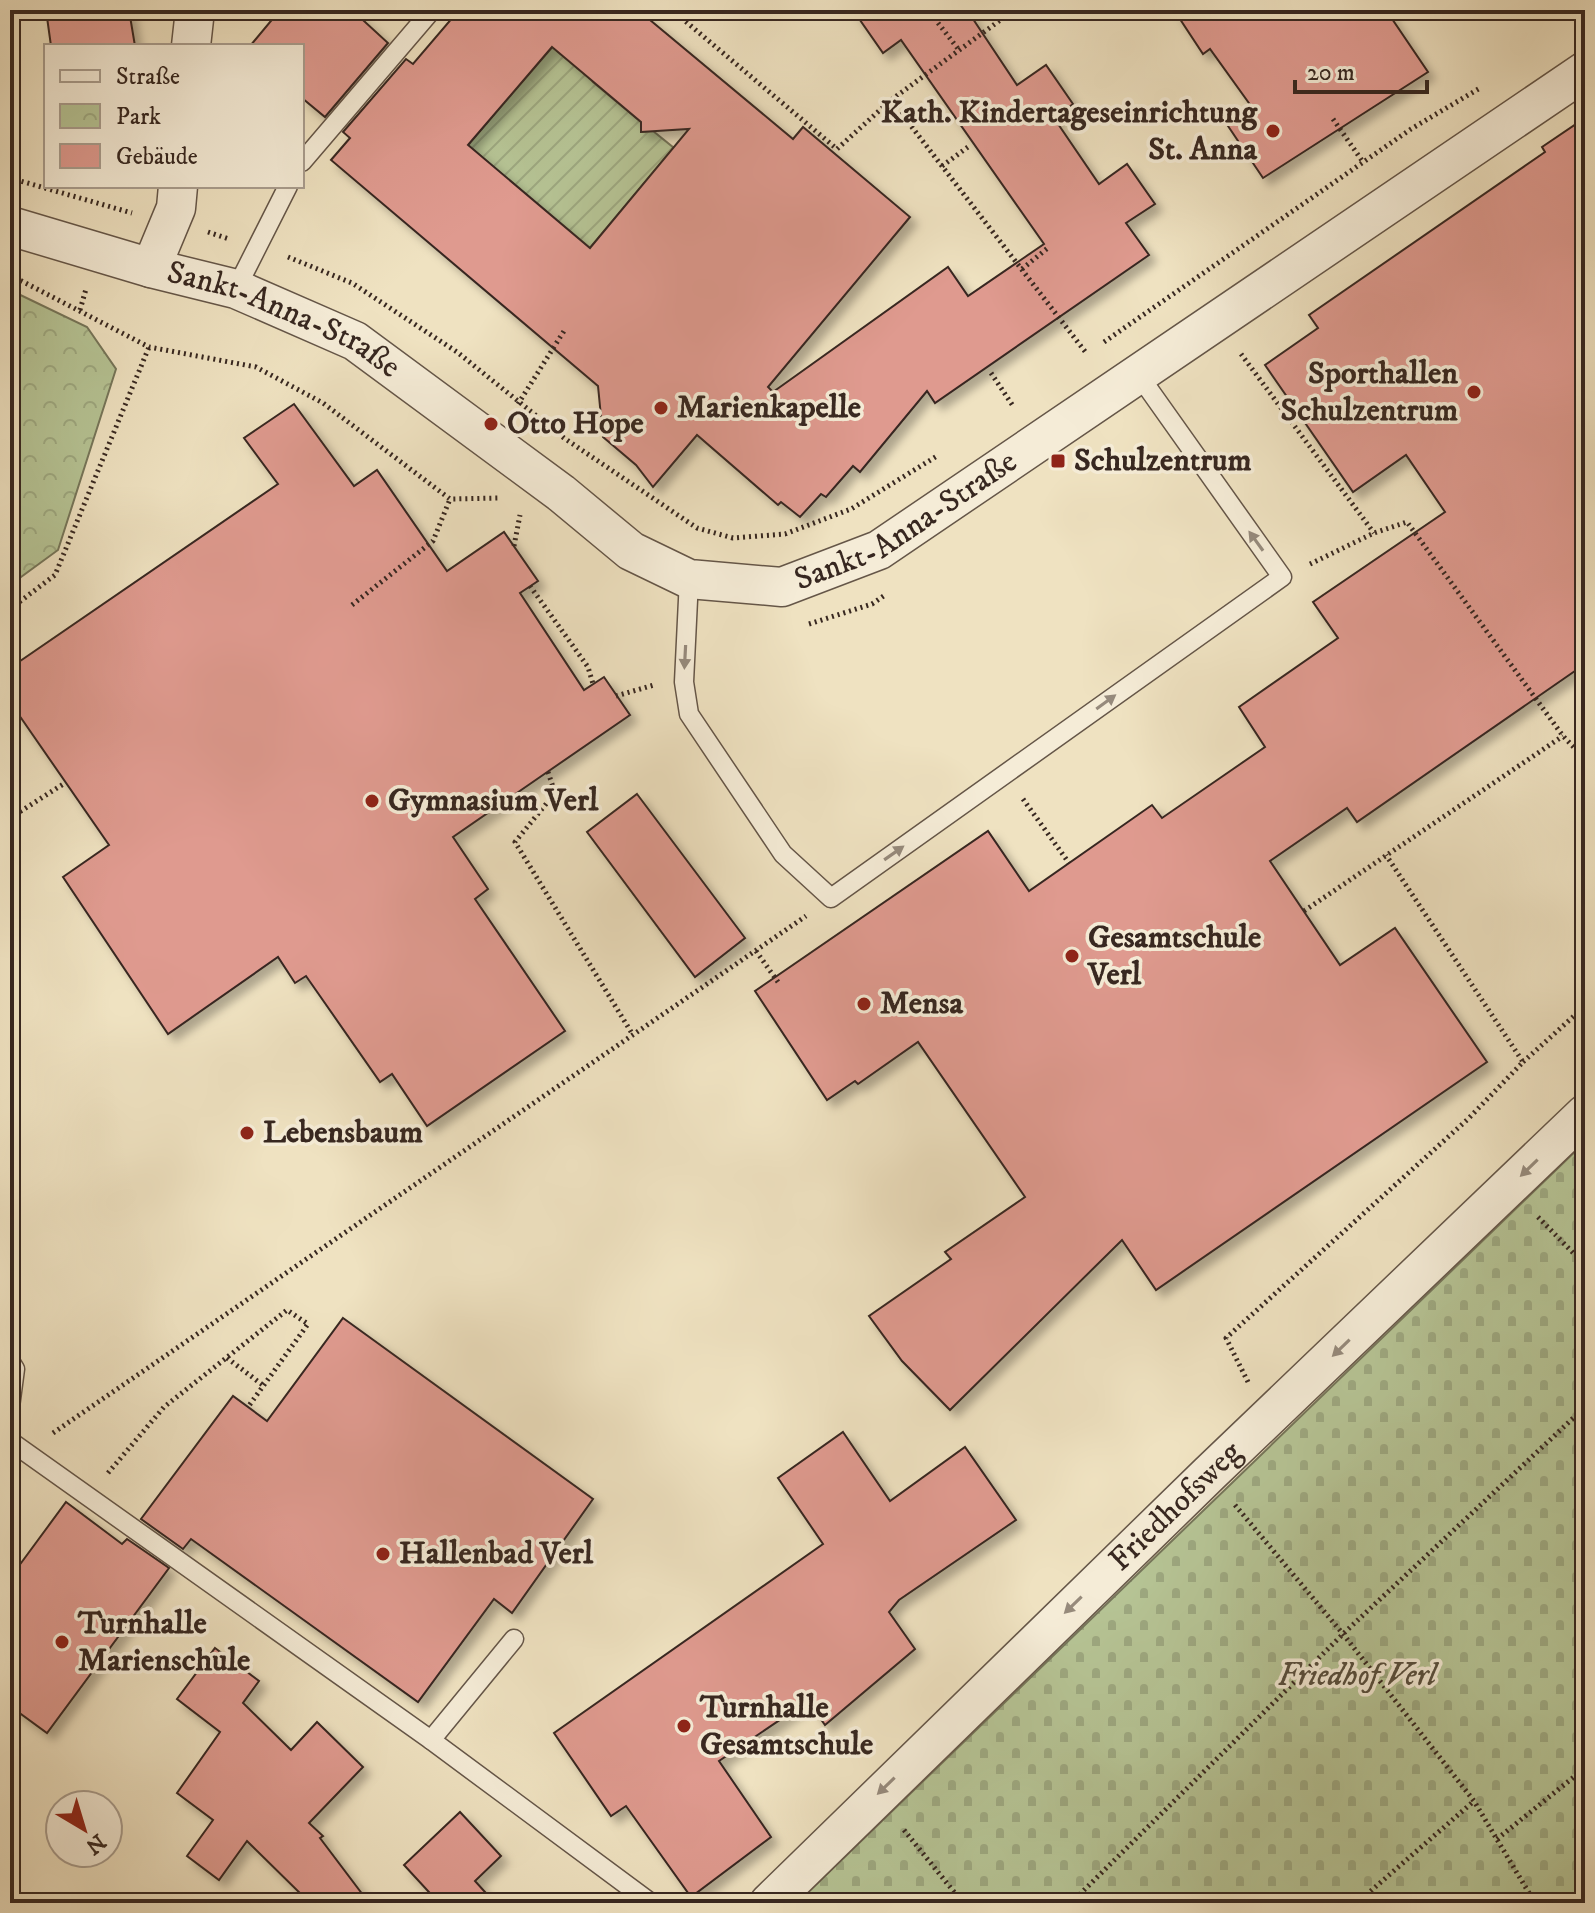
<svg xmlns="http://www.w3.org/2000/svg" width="1595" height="1913" viewBox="0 0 1595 1913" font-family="'IM FELL DW Pica',serif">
  <defs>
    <pattern id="cemetery-stones" width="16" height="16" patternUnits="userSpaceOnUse" patternTransform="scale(2)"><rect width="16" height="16" fill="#b6c495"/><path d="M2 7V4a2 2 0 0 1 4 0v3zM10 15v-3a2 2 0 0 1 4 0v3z" fill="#9da880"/></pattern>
    <pattern id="park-crowns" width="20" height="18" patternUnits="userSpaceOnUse" patternTransform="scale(2)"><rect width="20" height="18" fill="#b6c495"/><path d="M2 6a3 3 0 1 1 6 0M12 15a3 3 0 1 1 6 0" fill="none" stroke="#9da880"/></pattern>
    <pattern id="garden-furrows" width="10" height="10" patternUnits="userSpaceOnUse" patternTransform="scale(2)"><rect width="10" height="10" fill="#b6c495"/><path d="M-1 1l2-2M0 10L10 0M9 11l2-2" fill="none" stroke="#9da880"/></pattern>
    <filter id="shadow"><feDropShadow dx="7" dy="7" stdDeviation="4" flood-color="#0004"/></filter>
  </defs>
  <rect width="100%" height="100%" fill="#efe2c1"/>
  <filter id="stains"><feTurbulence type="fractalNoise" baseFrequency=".0025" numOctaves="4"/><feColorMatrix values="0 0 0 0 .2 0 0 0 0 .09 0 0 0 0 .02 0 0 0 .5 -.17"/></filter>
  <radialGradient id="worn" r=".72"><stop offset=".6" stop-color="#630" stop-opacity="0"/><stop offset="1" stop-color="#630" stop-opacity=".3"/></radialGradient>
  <!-- cemetery -->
  <path fill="url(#cemetery-stones)" stroke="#76765a" stroke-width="2" d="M1585 1142V1903H797Z"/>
  <!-- park -->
  <path fill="url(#park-crowns)" stroke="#76765a" stroke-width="2" d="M10 290 87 327 116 369 58 550 10 585Z"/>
  <!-- garden -->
  <path fill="url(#garden-furrows)" stroke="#76765a" stroke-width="2" d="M567 30 593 82 641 122 642 132 653 131 674 148 589 249 468 145Z"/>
  <!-- building -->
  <g fill="#df9a8f" stroke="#372720" stroke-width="2" fill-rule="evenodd" filter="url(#shadow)">
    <path d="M46 10H129L135 46H51Z"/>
    <path d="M280 10H352L388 43 325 117 302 98V46H250Z"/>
    <path d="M459 10H638L793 139 803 127 910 217 768 387 773 392 948 267 968 296 1044 244 901 40 883 53 853 10H967L1017 85 1046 65 1073 104 1054 118 1099 184 1127 164 1155 204 1126 223 1149 255 935 403 927 391 860 472 853 466 826 497 821 494 800 517 781 502 778 505 697 435 653 487 636 465 603 437 598 386 331 160 350 138 343 132 406 59 413 64ZM552 47 641 122V132L689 129 590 248 468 145Z"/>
    <path d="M1174 10H1386L1428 72 1263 178 1226 123 1251 106 1210 49 1203 54Z"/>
    <path d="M1585 118V664L1357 822 1347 808 1270 861 1340 965 1395 928 1487 1062 1156 1290 1122 1240 950 1410 902 1361 869 1316 951 1259 945 1252 1025 1197 918 1042 858 1084 855 1081 827 1100 755 991 988 831 1029 891 1152 805 1162 818 1265 747 1239 707 1338 638 1313 602 1445 512 1406 455 1353 492 1265 365 1318 328 1309 315 1545 152 1542 147Z"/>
    <path d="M294 404 354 486 377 470 447 571 504 532 538 581 520 593 584 690 604 677 630 715 453 837 488 889 475 899 565 1031 427 1126 392 1074 380 1082 306 976 295 983 278 957 168 1034 63 877 109 845 10 702V668L278 484 244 438Z"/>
    <path d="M637 794 745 938 695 977 587 832Z"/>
    <path d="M343 1318 593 1499 512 1613 494 1599 418 1702 191 1539 183 1549 141 1519 233 1396 267 1421Z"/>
    <path d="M843 1432 890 1501 965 1447 1016 1520 899 1600 889 1612 915 1649 825 1725 808 1701 719 1761 771 1837 691 1897 626 1806 611 1816 554 1733 823 1544 778 1478Z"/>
    <path d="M66 1502 122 1544 127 1539 169 1568 47 1733 10 1706V1578Z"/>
    <path d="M215 1648 259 1681 243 1703 291 1750 317 1722 363 1767 309 1823 323 1836 320 1838 369 1903H310L247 1841 219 1880 187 1856 213 1820 177 1793 220 1732 177 1699Z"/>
    <path d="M460 1812 501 1856 475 1881 495 1903H439L404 1865Z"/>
  </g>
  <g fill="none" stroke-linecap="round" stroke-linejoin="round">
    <!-- service casing -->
    <g stroke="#655648" stroke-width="21">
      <g id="service">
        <path d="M302 162 432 10"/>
        <path d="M236 289 288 186"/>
        <path d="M689 579 684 682 689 714 783 854 831 898 1282 577 1138 374"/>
        <path d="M10 1361 15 1369 10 1407"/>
        <path d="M10 1441 431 1740 651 1903"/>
        <path d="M431 1740 514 1639"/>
      </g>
    </g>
    <!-- minor casing -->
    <g stroke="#655648" stroke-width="41">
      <g id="minor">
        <path d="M191 46 195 10"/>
        <path id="s1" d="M10 226 151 268 236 289 355 341 561 493 631 551 689 579 782 587 879 550 1585 71"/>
        <path d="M151 268 176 208 178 186"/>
        <path id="s2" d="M769 1903 1209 1474 1585 1114"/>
      </g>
    </g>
    <!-- path -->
    <g stroke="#372720" stroke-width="5" stroke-dasharray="2 4" stroke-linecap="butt">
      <path d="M672 10 837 149 891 100"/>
      <path d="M1014 10 891 100 1087 354"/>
      <path d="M938 23 959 50"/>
      <path d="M1333 119 1363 162"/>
      <path d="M942 166 968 147"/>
      <path d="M10 178 132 213"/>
      <path d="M208 232 229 239"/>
      <path d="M288 257 352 283 457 352 564 438 697 528 733 538 785 534 851 509 937 456"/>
      <path d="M1022 269 1049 247"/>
      <path d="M10 275 149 347 256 367 323 403 450 499 499 498"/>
      <path d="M80 310 86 289"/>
      <path d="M1104 342 1411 129 1480 88"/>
      <path d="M1241 354 1374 533"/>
      <path d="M991 373 1013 406"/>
      <path d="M518 404 564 331"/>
      <path d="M514 546 520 515"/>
      <path d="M1310 564 1374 533 1407 522 1563 736 1585 759"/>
      <path d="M530 586 588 667 593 684"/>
      <path d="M352 605 433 541 450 499"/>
      <path d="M10 609 55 575 149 347"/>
      <path d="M809 624 872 604 885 595"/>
      <path d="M616 696 654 685"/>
      <path d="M548 772 555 793 515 842 633 1035"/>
      <path d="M1023 799 1069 863"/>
      <path d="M10 818 65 783"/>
      <path d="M1304 911 1563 736"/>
      <path d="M756 951 778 982"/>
      <path d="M1523 1062 1585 1006"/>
      <path d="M1538 1217 1585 1265"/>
      <path d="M227 1358 264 1386"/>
      <path d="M1248 1382 1226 1338 1468 1119 1523 1062 1386 855"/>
      <path d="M53 1433 806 916"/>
      <path d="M108 1473 164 1407 287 1310 308 1324 248 1407"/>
      <path d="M1235 1505 1343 1634 1474 1801 1535 1903"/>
      <path d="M904 1830 963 1903"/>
      <path d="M1497 1839 1585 1768"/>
      <path d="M1071 1903 1343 1634 1585 1407"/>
      <path d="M1357 1903 1474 1801"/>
    </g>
    <!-- service -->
    <use href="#service" stroke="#f5ecd7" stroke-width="18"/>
    <!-- minor -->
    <use href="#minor" stroke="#f5ecd7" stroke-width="38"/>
  </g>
  <!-- one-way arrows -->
  <defs><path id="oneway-solid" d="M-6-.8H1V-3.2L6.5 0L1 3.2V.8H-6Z" transform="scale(2)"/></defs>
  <g fill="#968a7c">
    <use href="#oneway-solid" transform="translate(1256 541) rotate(-126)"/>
    <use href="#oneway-solid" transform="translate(685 657) rotate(93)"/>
    <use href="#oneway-solid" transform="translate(1106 702) rotate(-36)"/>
    <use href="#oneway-solid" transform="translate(894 853) rotate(-35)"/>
    <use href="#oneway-solid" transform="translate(1529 1168) rotate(136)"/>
    <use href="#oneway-solid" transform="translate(1341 1348) rotate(136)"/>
    <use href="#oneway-solid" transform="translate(1073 1605) rotate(136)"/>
    <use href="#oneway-solid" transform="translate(886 1786) rotate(136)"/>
  </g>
  <!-- markers -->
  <g fill="#8f2418" stroke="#f5ecd7" stroke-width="3">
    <circle cx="1273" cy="131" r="8"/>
    <circle cx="1474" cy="392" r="8"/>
    <circle cx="661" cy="408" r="8"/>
    <circle cx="491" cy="424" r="8"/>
    <rect x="1050" y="453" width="16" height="16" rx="4"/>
    <circle cx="372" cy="801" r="8"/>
    <circle cx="1072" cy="956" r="8"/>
    <circle cx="864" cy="1004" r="8"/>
    <circle cx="247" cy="1133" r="8"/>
    <circle cx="383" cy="1554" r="8"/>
    <circle cx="62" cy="1642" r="8"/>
    <circle cx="684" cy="1726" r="8"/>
  </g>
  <g text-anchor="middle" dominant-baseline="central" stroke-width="7" stroke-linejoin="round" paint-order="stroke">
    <!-- poi labels -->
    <g font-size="32" font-weight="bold" fill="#372720" stroke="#f5ecd7" text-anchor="start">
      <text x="1257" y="113" text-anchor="end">Kath. Kindertageseinrichtung<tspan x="1257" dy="37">St. Anna</tspan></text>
      <text x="1458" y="374" text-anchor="end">Sporthallen<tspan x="1458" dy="37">Schulzentrum</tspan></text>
      <text x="677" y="408">Marienkapelle</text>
      <text x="507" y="424">Otto Hope</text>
      <text x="1074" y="461">Schulzentrum</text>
      <text x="388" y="801">Gymnasium Verl</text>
      <text x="1088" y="938">Gesamtschule<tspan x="1088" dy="37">Verl</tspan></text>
      <text x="880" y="1004">Mensa</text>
      <text x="263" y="1133">Lebensbaum</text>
      <text x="399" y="1554">Hallenbad Verl</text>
      <text x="78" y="1624">Turnhalle<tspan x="78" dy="37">Marienschule</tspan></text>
      <text x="700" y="1708">Turnhalle<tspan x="700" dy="37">Gesamtschule</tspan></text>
    </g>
    <!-- street labels -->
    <g font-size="32" fill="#372720" stroke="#f5ecd7">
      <text stroke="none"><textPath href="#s1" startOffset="290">Sankt-Anna-Straße</textPath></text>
      <text stroke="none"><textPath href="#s1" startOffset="1010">Sankt-Anna-Straße</textPath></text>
      <text stroke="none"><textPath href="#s2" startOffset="568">Friedhofsweg</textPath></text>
    </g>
    <!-- park labels -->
    <g font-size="32" font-style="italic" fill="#574e3d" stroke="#f5ecd7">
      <text x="1357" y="1676">Friedhof Verl</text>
    </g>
  </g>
  <!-- margin -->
  <rect width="1595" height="1913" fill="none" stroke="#efe2c1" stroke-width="40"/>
  <rect x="12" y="12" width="1571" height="1889" fill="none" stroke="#372720" stroke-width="4"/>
  <rect x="20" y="20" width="1555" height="1873" fill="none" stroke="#372720" stroke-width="2"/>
  <!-- legend -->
  <rect x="44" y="44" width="260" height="144" fill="#f5ecd7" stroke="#a99d8e" stroke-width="2"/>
  <rect x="60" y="70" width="40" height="12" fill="#f5ecd7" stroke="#a99d8e" stroke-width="2"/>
  <text x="116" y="84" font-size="24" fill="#372720">Straße</text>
  <rect x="60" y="104" width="40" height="24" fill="url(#park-crowns)" stroke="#a99d8e" stroke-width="2"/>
  <text x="116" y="124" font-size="24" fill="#372720">Park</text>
  <rect x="60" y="144" width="40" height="24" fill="#df9a8f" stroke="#a99d8e" stroke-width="2"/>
  <text x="116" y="164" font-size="24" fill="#372720">Gebäude</text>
  <!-- north arrow -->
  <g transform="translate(84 1829) rotate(142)"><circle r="38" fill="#f5ecd7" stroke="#a99d8e" stroke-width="2"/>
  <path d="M0-6L14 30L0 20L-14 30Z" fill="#8f2418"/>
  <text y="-12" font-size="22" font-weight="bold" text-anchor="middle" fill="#372720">N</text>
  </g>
  <!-- scale -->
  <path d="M1295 80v12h132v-12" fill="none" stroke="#372720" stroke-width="4"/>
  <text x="1307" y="80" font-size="24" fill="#372720" stroke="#f5ecd7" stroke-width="6" paint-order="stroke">20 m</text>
  <rect width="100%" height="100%" filter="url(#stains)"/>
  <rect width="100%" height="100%" fill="url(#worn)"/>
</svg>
